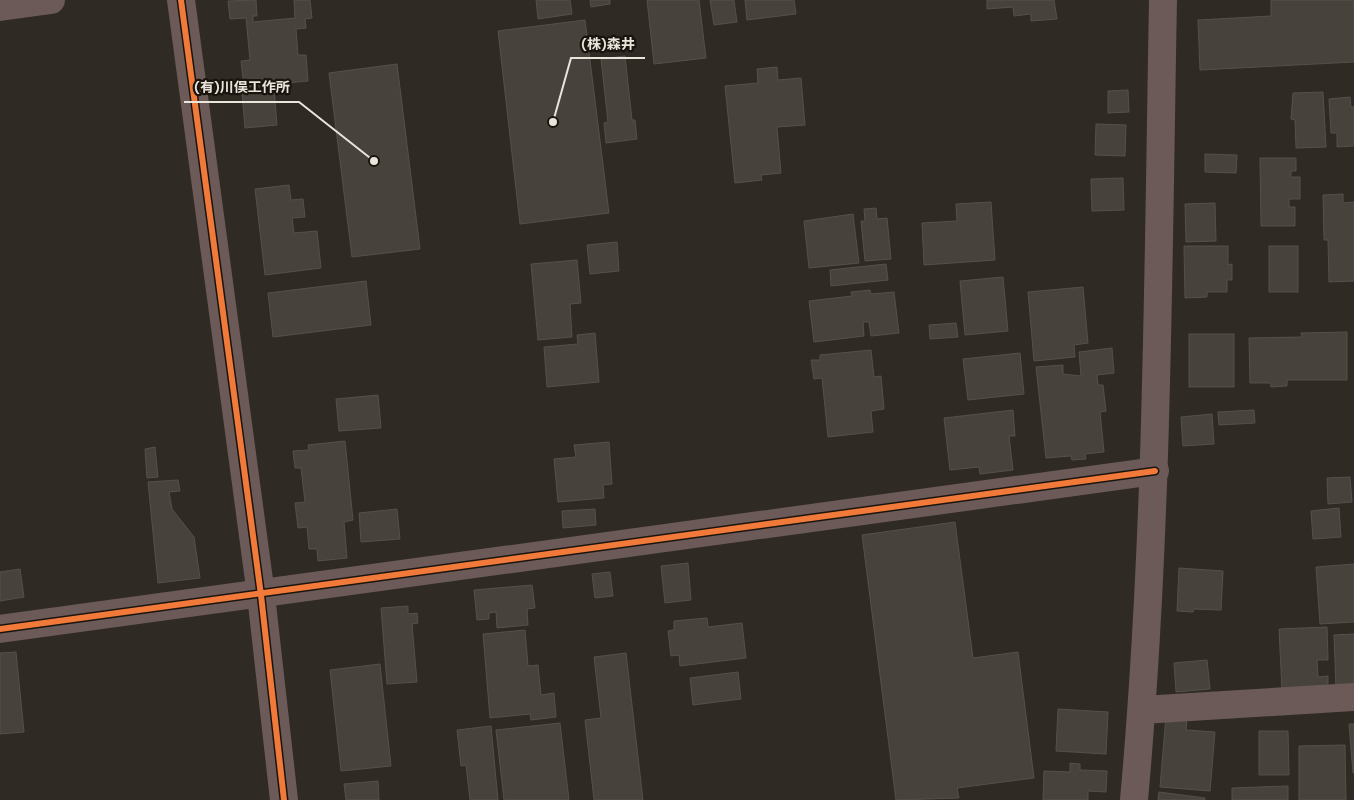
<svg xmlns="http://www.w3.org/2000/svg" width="1354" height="800" viewBox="0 0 1354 800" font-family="'DM Sans','Noto Sans JP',sans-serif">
  <rect width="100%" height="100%" fill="#2f2a23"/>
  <!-- building -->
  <g fill="#47433c" stroke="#55504b">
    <path d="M256 0 257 16H253V22L295 18 294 0H310L312 18 305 19 306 28 296 29 298 55H306L308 81 244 87 241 61 250 60 246 18 230 19 228 1Z"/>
    <path d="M536 0H570L572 14 538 19Z"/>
    <path d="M590 0H610V4L591 7Z"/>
    <path d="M647 0H699L706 58 654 64Z"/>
    <path d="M710 0H734L737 22 714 25Z"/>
    <path d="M745 0H794L796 14 747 20Z"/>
    <path d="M987 0H1054L1057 19 1031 21V14L1014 16 1013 7 987 9Z"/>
    <path d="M1271 0H1354V62L1200 70 1198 20 1271 16Z"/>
    <path d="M585 20 609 213 520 224 498 31Z"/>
    <path d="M625 56 632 120H635L637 139 606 143 604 123 608 122 601 59Z"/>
    <path d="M397 64 420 249 352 257 329 73Z"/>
    <path d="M777 67 778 80 801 78 805 125 777 127 781 173 761 175 762 180 735 183 725 86 758 83 757 69Z"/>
    <path d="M274 89 277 125 245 128 242 92Z"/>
    <path d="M1128 90 1129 112 1108 113V91Z"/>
    <path d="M1323 92 1326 147 1296 148 1295 120 1291 119 1293 93Z"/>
    <path d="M1350 97 1351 107H1354V146L1337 147V133H1331L1329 99Z"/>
    <path d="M1096 124 1126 125 1125 156 1095 155Z"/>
    <path d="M1205 154 1237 155 1236 173 1205 172Z"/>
    <path d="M1260 158H1296V171H1291V177H1300V199H1289V207H1295V226H1261Z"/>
    <path d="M1123 178 1124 210 1092 211 1091 179Z"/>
    <path d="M289 185 291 200 303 199 305 217 292 218 294 233 317 231 321 268 265 275 255 189Z"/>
    <path d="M1343 194V203L1354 202V281L1329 282 1328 240H1324L1323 195Z"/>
    <path d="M991 202 995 260 924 265 922 223 957 221 956 204Z"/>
    <path d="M1215 203 1216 241 1186 242 1185 204Z"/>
    <path d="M876 208 877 219 887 218 891 259 865 261 861 221H865L864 209Z"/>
    <path d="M853 214 859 263 809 268 804 221Z"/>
    <path d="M617 242 619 271 590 274 587 245Z"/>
    <path d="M1184 246H1228V265L1232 264V280H1227V292H1207V297L1185 298Z"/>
    <rect x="1269" y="246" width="29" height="46"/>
    <path d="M577 260 581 303 570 304 572 337 538 340 531 264Z"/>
    <path d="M886 264 888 280 831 286 830 270Z"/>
    <path d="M1003 277 1008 331 965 335 960 281Z"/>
    <path d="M366 281 371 325 273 337 268 293Z"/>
    <path d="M1083 287 1088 343 1074 345 1075 357 1034 361 1028 292Z"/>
    <path d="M870 290 871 294 894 292 899 333 871 336 869 322H863L864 336 814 342 809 301 852 296 851 292Z"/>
    <path d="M956 323 958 337 930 339 929 325Z"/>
    <path d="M1347 332V380H1287V386L1271 387 1270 383H1250L1249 338 1302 337 1301 333Z"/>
    <path d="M595 333 599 382 547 387 544 347 578 344 577 335Z"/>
    <rect x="1189" y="334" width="45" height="53"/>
    <path d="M1112 348 1114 373 1097 375 1098 385H1103L1106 411 1100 412 1104 452 1085 454 1086 459 1072 460 1071 456 1046 458 1036 367 1063 365V374L1081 376 1079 352Z"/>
    <path d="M871 350 874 377 881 376 884 409 871 411 873 432 828 437 822 378 814 379 811 360H820V355Z"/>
    <path d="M1020 353 1024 394 968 400 963 359Z"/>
    <path d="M378 395 381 428 339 431 336 399Z"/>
    <path d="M1013 410 1015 436H1009L1013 470 980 474 979 467 950 470 944 418Z"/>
    <path d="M1254 410 1255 423 1219 425 1218 412Z"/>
    <path d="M1212 414 1214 444 1183 446 1181 417Z"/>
    <path d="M345 441 353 520 344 522 347 558 318 561 317 549H309L307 527 298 528 295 503 305 502 301 468H295L293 451 309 450 308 445Z"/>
    <path d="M609 442 612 484 603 485 604 498 558 502 554 459 576 457 574 445Z"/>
    <path d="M155 447 158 477 147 478 145 449Z"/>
    <path d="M1350 477 1352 502 1328 504 1327 478Z"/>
    <path d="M178 480 180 491 169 492 172 509 194 537 200 578 158 583 148 482Z"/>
    <path d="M1339 508 1341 537 1313 539 1311 511Z"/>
    <path d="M397 509 400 539 361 542 359 513Z"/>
    <path d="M595 509 596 525 563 528 562 511Z"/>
    <path d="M955 522 973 658 1018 652 1034 778 957 788 959 798 896 800 862 535Z"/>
    <path d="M688 563 691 600 665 603 661 566Z"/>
    <path d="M1354 564V622L1320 624 1316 567Z"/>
    <path d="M1179 568 1223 571 1221 610 1194 609 1193 612 1177 611Z"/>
    <path d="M20 569 24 597 0 601V572Z"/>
    <path d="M610 572 613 596 595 598 592 574Z"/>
    <path d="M532 585 535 608 527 609 528 625 497 628 496 612 489 613V619L477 620 474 590Z"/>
    <path d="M408 606V614L417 613 418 623 412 624 417 682 387 684 381 608Z"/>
    <path d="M707 618 708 627 742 623 746 658 680 666 679 655 671 656 668 631 674 630V621Z"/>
    <path d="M1327 627 1328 660H1317L1318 677 1328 676V687L1282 690 1279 629Z"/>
    <path d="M525 630 528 666 538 665 541 695 554 693 556 717 531 720 530 714 490 718 483 634Z"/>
    <path d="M1354 634V687L1336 688 1334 635Z"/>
    <path d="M16 652 24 732 0 734V653Z"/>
    <path d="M626 653 643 800H594L585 720 601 718 594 657Z"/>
    <path d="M1207 660 1210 689 1176 692 1174 663Z"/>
    <path d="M380 664 391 766 341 771 330 670Z"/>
    <path d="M738 672 741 699 693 705 690 678Z"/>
    <path d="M1058 709 1108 712 1106 754 1056 751Z"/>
    <path d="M1166 716 1187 718 1186 730 1215 732 1210 791 1160 787Z"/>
    <path d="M560 723 569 800H504L496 730Z"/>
    <path d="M1349 724H1354V773H1353Z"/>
    <path d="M491 726 498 800H470L466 765 461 766 457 730Z"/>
    <path d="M1259 731H1288L1289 775H1259Z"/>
    <path d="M1345 745 1346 800H1299V746Z"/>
    <path d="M1070 763 1080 764V770L1107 771 1106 792 1088 791V800H1043L1044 771 1070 772Z"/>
    <path d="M378 781 379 800H346L344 784Z"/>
    <path d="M1288 786V800H1232V788Z"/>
    <path d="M1159 792 1205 798V800H1158Z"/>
  </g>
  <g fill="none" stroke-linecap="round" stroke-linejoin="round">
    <!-- minor -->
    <g stroke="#6b5a57" stroke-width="28">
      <path d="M0 7 51 0"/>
      <path d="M0 629 1155 471"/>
      <path d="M1142 710 1354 697"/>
      <path d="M1134 800C1158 534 1158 267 1163 0"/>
    </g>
    <!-- tertiary -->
    <path stroke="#6b5a57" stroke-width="28" d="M181 0 261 595 284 800"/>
    <!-- cycleway casing -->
    <g stroke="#19150e" stroke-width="9">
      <g id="cycleway">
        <path d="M181 0 261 595 284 800"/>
        <path d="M0 629 1155 471"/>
      </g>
    </g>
    <!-- cycleway -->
    <use href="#cycleway" stroke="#f17a3a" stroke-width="6"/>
  </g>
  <!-- callouts -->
  <path fill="none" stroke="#eae4db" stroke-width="2" d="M553 122L571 58H645M374 161L299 102H184"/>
  <g fill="#eae4db" stroke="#19150e" stroke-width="2">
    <circle cx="553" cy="122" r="5"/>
    <circle cx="374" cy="161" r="5"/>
  </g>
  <g font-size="14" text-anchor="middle" font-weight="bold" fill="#eae4db" stroke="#19150e" stroke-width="4.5" stroke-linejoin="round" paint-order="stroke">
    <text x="608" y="49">(株)森井</text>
    <text x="242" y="92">(有)川俣工作所</text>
  </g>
</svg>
